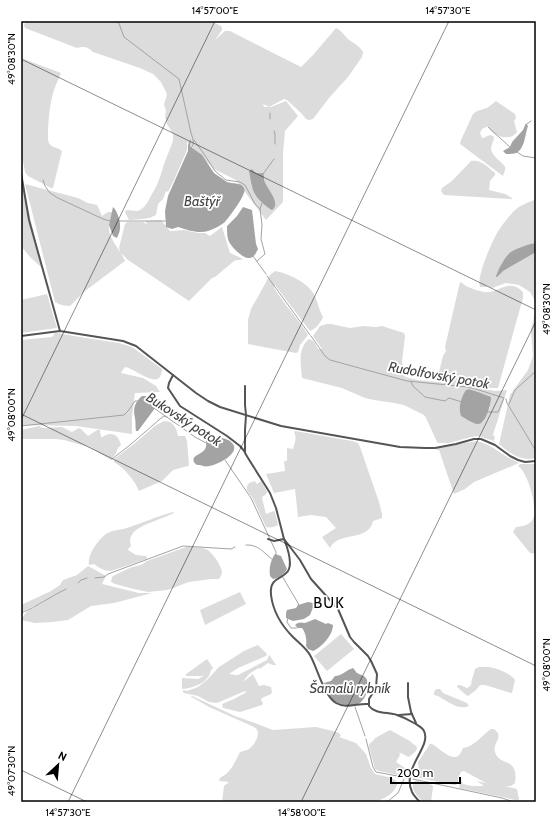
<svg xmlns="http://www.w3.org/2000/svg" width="557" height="823" viewBox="0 0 557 823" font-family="Cabin,sans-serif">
  <rect width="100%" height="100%" fill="#fff"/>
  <!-- green -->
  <g fill="#dcdcdc" fill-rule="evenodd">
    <path d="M26 21H210L219 25 222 27V30L215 40 225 31H230L301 67 313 55 336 28C341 30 344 35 348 39 353 43 360 46 363 52L362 57 348 77 329 98 313 119 309 120 306 119 302 114 287 100 284 99 269 107 263 104 264 107H271L286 101 298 116 285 131 283 153V202L266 220 236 180 214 169 187 142V150L174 180 168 192 166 191 163 199 158 204 156 215C148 220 138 219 129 220L125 212 126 210 137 211 140 210 144 207 147 203 157 185 161 174 164 164 173 141V134L167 124 165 117 166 111 164 104 166 98 167 94 161 82 153 74 140 68 93 52C88 47 85 46 77 48L25 28 24 25Z"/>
    <path d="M21 58 61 73C59 78 56 84 54 90 49 106 48 123 48 140 50 149 57 146 62 151L53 188H51L28 176 25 172 21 150Z"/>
    <path d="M496 101 515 114 516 118 514 121 517 132C512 140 499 138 492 132 490 130 489 128 488 126L482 129 480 133 482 138C485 138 488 135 491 135L494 137C494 141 491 145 491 149 492 157 503 162 505 167 506 169 504 173 503 176L464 147 460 144 461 140 473 114 477 111 487 108Z"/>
    <path d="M471 161C481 159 488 167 495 173V175L490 181 489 190 505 194 512 198V199L444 195 441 191 442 188 452 181Z"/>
    <path d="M21 178 42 268 30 257 21 246Z"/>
    <path d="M25 184 78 198 88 203 97 205 102 216 108 212H113C105 231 110 236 120 252L119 248 125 224 127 222H143L148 225 145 221 161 220 170 231 184 230 198 233H205L210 236 222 227 230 253 243 259C239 261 237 259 234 261L215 277 212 278 189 301 128 260 121 253 125 261 85 291 70 306C65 306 60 305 55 302Z"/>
    <path d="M534 200H536V410L535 415 536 430V458C521 462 509 453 499 444L510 395 528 370 533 356 531 330 536 308 534 299 530 292 519 285 506 283 492 288 487 286 486 287H480C476 278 491 244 496 235 500 227 507 219 513 212 518 206 527 203 534 200Z"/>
    <path d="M275 271C287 273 307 282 313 293 318 301 319 310 323 317 321 322 315 330 310 331L275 285 274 288C284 304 298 319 308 335L300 345 298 352 296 353 248 344V320L251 309 270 275Z"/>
    <path d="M460 282C463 283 465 286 468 287 473 289 479 291 484 292 499 294 508 277 523 292V298L514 330 498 388C492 388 484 388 478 386 472 384 469 380 462 381L460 384 495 391 507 390 493 435 495 437 494 441 478 436 471 437 449 443H438L437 442 426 418 424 415 404 405 394 403 374 400 365 398 342 388 302 378C301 365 297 349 309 339 314 340 316 345 318 349H322L313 336 320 326 327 324H331L350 328 364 326 376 327 382 326 404 333 405 336 402 362 406 375 405 377 418 380 447 383 439 380 437 378 438 376 443 356 446 351 445 347ZM469 389 478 392 490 407 483 422 460 406 462 397 466 390Z"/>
    <path d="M47 294 57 328 21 333V300Z"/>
    <path d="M55 333H57L80 337 119 343 132 347 162 369C161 387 147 377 138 373 134 370 130 369 126 367L124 368 121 373 143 378 156 386 160 392 135 393 132 417V434L76 426 21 425V340L52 337Z"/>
    <path d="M164 421C174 421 176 428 178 436H185L187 441 189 465 188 466 173 470 162 481 139 491C134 479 125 469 114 462V459L134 444 155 426Z"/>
    <path d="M39 426 43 428 62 427 72 432 79 428 81 429 88 436 97 430H100L101 437H102C112 431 118 434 121 445L118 448 115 455 112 458V459L111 460 89 447 64 440 56 439H21V430Z"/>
    <path d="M295 431 352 441 358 443 360 447 379 502 382 514V518L373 521C369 542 338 531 330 548L322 537 336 528 326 517 311 515 298 517 295 489 274 493 266 474 285 471 284 461H287V448L293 449C295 443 297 437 294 432Z"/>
    <path d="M477 441C491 445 493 448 504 455 509 458 514 460 519 463L474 482 465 489 454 494 439 450H437L436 448Z"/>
    <path d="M520 464H536V554L530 553 513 532 516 527C522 526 529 526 533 519 538 509 528 472 518 466Z"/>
    <path d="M255 481 257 484 261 481 267 492C266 496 263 495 262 498L266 514 274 511 275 512 278 525C274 527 271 528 266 527 261 517 257 507 252 497 249 493 246 491 247 486L249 483Z"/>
    <path d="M173 512 174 513C169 515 163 518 157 520 145 525 126 530 131 546L128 549V550L136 555 146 556 147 558V559L111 571C104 571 99 568 94 564L89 565C87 555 98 540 106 534 112 530 120 530 127 528 142 523 158 516 173 512Z"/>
    <path d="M186 547C192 547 200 547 206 549 212 552 222 566 222 573 221 576 220 577 219 579H211L189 582 183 584 176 587 167 590 148 592 134 589 115 584 111 582 112 577 113 576 132 567 141 565 147 561Z"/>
    <path d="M88 566 106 576 102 584 139 593H152L114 603 91 606 68 620 53 622 35 623 21 620 27 611 48 600 23 611 21 607V605L51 591 60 585 63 580 77 575Z"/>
    <path d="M240 592 246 604 205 625 200 610Z"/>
    <path d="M341 634 354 649 327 671 314 656Z"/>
    <path d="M258 645 267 654 266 656 238 668 229 674 236 675H238L267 660 269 655 270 656 276 665H273L268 663 261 668 260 669 259 668C253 671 247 675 243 682L253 674 259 686 264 685 271 687 272 692 271 694 262 698 261 700 263 703 262 705 240 712 223 708 222 704 234 699 245 693 246 692 245 691 217 703 209 702 198 696 184 693 183 692V690L187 691 198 687 207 680 219 667 244 651Z"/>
    <path d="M207 659 213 668 211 670C209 683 193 688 182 689V678L198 679 205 675 202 676H186V674Z"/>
    <path d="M479 667C482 667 486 667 489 667 496 668 512 674 515 680L512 693H511L485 685H480L476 690 468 696 466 695 457 687 458 685H460L467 688 470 686 472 683H471L475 669Z"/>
    <path d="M437 689H440L443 693 467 703 469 706C459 711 447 701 438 696L434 695C434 693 434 690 437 689Z"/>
    <path d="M192 696 235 716 260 725 273 730 316 727 333 731 339 733 341 736 339 737 356 743 366 754 371 768 375 774C382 776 392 776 398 783 394 794 385 799 374 802H222L224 786 229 782 220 781 219 780C221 776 222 777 226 774 233 768 236 760 240 752 242 751 245 751 247 750 252 748 261 736 257 730 256 728 254 727 252 726L209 707 195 699 191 697Z"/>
    <path d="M491 729H494C505 738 492 742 495 752 499 767 519 756 515 783L511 786H505L517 789 519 799 518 801 507 798 459 788 460 778 463 784 472 786H483V785L476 781 486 783 464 771 461 772 458 778V782L456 785H454L419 778 417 777 419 771 418 762 430 744H432C438 747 451 761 458 756 460 755 462 750 463 748 475 746 481 736 491 729Z"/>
    <path d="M390 730 410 741 412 743 416 746 417 748 416 751 409 757C405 756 404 753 399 753L400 755 396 762 405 768V773L402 776 379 771 375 769 369 747V744L373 741 375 738Z"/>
    <path d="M416 780 424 782 432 785 433 787 431 802H423C417 795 408 788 416 780Z"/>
  </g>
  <!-- water -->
  <g fill="#a3a3a3">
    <path d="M526 123 528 126C525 134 525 149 516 153 513 154 509 154 506 154L503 151 510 147 512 142 523 130Z"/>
    <path d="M190 140 191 141 190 146 191 147 202 155 214 173 227 182C232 184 241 182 244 188 248 193 229 217 225 222 220 226 214 229 208 231 199 234 187 230 178 227L172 229 166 227 165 211 168 196 188 151V145Z"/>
    <path d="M252 169C255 173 258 174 263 173 264 175 264 178 264 180 266 188 282 203 272 210L270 209C252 196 253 191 249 171Z"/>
    <path d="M113 207C117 210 121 222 120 228 120 232 118 235 117 238L113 236 109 225Z"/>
    <path d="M243 207 252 210 256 244 258 249C256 253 254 258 249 258 243 259 229 245 228 239 227 235 227 230 227 226L237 216Z"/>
    <path d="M536 243V252L503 271 497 277H496C497 271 506 255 511 252 517 248 529 244 536 243Z"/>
    <path d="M469 389 478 392 491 397C491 404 486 424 478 424 473 424 465 418 461 416 458 407 461 397 466 390Z"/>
    <path d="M142 396C148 396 156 396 161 400L138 431H136C135 427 136 422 135 418 133 409 134 403 142 396Z"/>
    <path d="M210 438 218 441 222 438C226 439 230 440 233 444 240 454 217 465 209 466 206 467 203 466 200 465 197 465 196 465 194 462 190 453 209 456 206 441Z"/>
    <path d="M275 554 281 556 287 569C285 574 279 578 273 579L270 576C269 569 270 561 275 554Z"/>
    <path d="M308 602 313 603 314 605 310 615 304 619 293 621 286 618V613L287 610 296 608 298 605Z"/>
    <path d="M315 619 326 624 328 623 333 625C333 635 322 647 313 651L308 649 306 646C307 641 306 633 302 628H298L295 625C298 622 301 622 305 623Z"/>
    <path d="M353 668C354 669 356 672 357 673 361 675 366 676 367 680 370 687 366 698 360 703 354 707 338 705 333 700 329 695 327 689 324 683L331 681 335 676C342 676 346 670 353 668Z"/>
  </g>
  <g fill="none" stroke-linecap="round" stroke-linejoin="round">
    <!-- stream -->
    <g stroke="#a3a3a3" stroke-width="1">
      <path d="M118 21 124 37 179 79 191 133C193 139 195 143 191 148"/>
      <path d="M270 113V119"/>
      <path d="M527 124 531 121"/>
      <path d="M488 127 510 147"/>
      <path d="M274 131 275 134V144"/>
      <path d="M194 140 206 157 215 171 226 180 240 182 245 185 255 204 260 209 262 225 261 239 265 254 257 261"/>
      <path d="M517 152 523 156 536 158"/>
      <path d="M263 174 274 159"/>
      <path d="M43 180 45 186 50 193 58 198 103 219 110 221"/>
      <path d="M260 209 262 203"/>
      <path d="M119 221H165"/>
      <path d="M253 256 266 274"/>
      <path d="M267 276 310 335"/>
      <path d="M311 336 325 356 330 360 407 381 468 387 479 390 504 398 498 412H487"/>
      <path d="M411 382 413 386 425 397 445 401 449 398 462 402"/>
      <path d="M506 399 507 403 524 431 536 451"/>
      <path d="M509 404 515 390 536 371"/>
      <path d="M154 408 195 437 208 444"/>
      <path d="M21 426 124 415 128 411 135 401H139"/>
      <path d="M112 459 130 445 160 419 164 416 167 417"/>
      <path d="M225 460 251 498 276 552V555"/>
      <path d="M246 545C258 544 264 553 273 560"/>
      <path d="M282 576 298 603 299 606"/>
      <path d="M95 578 104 577 108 574 183 546 231 549 235 547"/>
      <path d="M78 583 81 580 87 578"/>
      <path d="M21 613C37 607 51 596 66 589"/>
      <path d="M288 618 287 622 291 628H297"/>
      <path d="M355 707 365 736"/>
      <path d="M366 739 373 767 376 772 408 778"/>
      <path d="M413 779 502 798 514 802"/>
      <path d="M387 802 398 793 404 779"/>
    </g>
    <!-- minor -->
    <g stroke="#555" stroke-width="2">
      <path d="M173 375 169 383 168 388 180 406 227 436 240 446 245 452"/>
      <path d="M245 386V405L246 415 245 430V453L248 458 270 493 276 508 284 539 300 560 311 579 338 609 350 637 354 642 368 656 371 661 377 674 376 688 369 699V706C375 714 388 712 397 715 403 717 409 720 414 723 417 725 422 727 424 731 432 747 401 768 412 792 414 796 417 799 420 802"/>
      <path d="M268 539 274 541 284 539C287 546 292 561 289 569 285 580 269 575 271 595 273 611 282 626 293 637 299 643 306 648 310 655 317 667 324 696 336 703 346 709 358 703 368 704"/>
      <path d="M408 683V697L411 712 416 723"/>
      <path d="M399 715 412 714"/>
    </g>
    <!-- tertiary -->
    <g stroke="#555" stroke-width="2">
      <path d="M21 173 29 220 60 331"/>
      <path d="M21 336 60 331 123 341 136 346 196 393 208 401 220 407 281 426 400 447 425 448H435L456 444 474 439H481L495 445 510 456 518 460 525 462 536 461"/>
    </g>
  </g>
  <!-- ticks -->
  <path fill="none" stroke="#000" stroke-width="1" stroke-opacity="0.45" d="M21 59 536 310M21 414 536 666M21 420 215 21M21 770 87 802M68 802 449 21M301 802 536 321M535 802 536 799"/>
  <g text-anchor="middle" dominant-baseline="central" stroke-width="3.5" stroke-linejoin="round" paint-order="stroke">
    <!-- water labels -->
    <g font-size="14" font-style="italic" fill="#444" stroke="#fff">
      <text x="202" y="201">Baštýř</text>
      <text transform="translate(439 375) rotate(10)">Rudolfovský potok</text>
      <text transform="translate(184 419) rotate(33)">Bukovský potok</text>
      <text x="350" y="688">Šamalů rybník</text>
    </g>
    <!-- quarter labels -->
    <g font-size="15" letter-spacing="1" fill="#000" stroke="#fff">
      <text x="329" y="603">BUK</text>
    </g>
  </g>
  <!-- border -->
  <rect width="557" height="823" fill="none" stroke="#ffffff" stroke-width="44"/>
  <!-- north arrow -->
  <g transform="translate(58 765) rotate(26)" stroke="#ffffff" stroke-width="3" paint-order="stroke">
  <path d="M0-3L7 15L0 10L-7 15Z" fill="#000000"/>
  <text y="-6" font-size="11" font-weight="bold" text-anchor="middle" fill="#000000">N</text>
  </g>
  <!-- scale -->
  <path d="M391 777v6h69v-6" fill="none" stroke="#000000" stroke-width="2"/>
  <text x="397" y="777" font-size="12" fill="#000000" stroke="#ffffff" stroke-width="3" paint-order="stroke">200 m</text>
  <rect x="22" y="22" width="513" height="779" fill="none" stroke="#000" stroke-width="1.5"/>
  <g font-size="10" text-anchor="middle" fill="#000">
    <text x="215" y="14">14°57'00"E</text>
    <text x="448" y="14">14°57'30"E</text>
    <text transform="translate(11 59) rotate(-90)" y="4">49°08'30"N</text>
    <text transform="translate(546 309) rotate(-90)" y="4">49°08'30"N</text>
    <text transform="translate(11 415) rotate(-90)" y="4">49°08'00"N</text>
    <text transform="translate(546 665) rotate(-90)" y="4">49°08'00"N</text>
    <text transform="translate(11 771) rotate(-90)" y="4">49°07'30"N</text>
    <text x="68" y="816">14°57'30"E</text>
    <text x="302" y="816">14°58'00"E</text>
  </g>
</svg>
